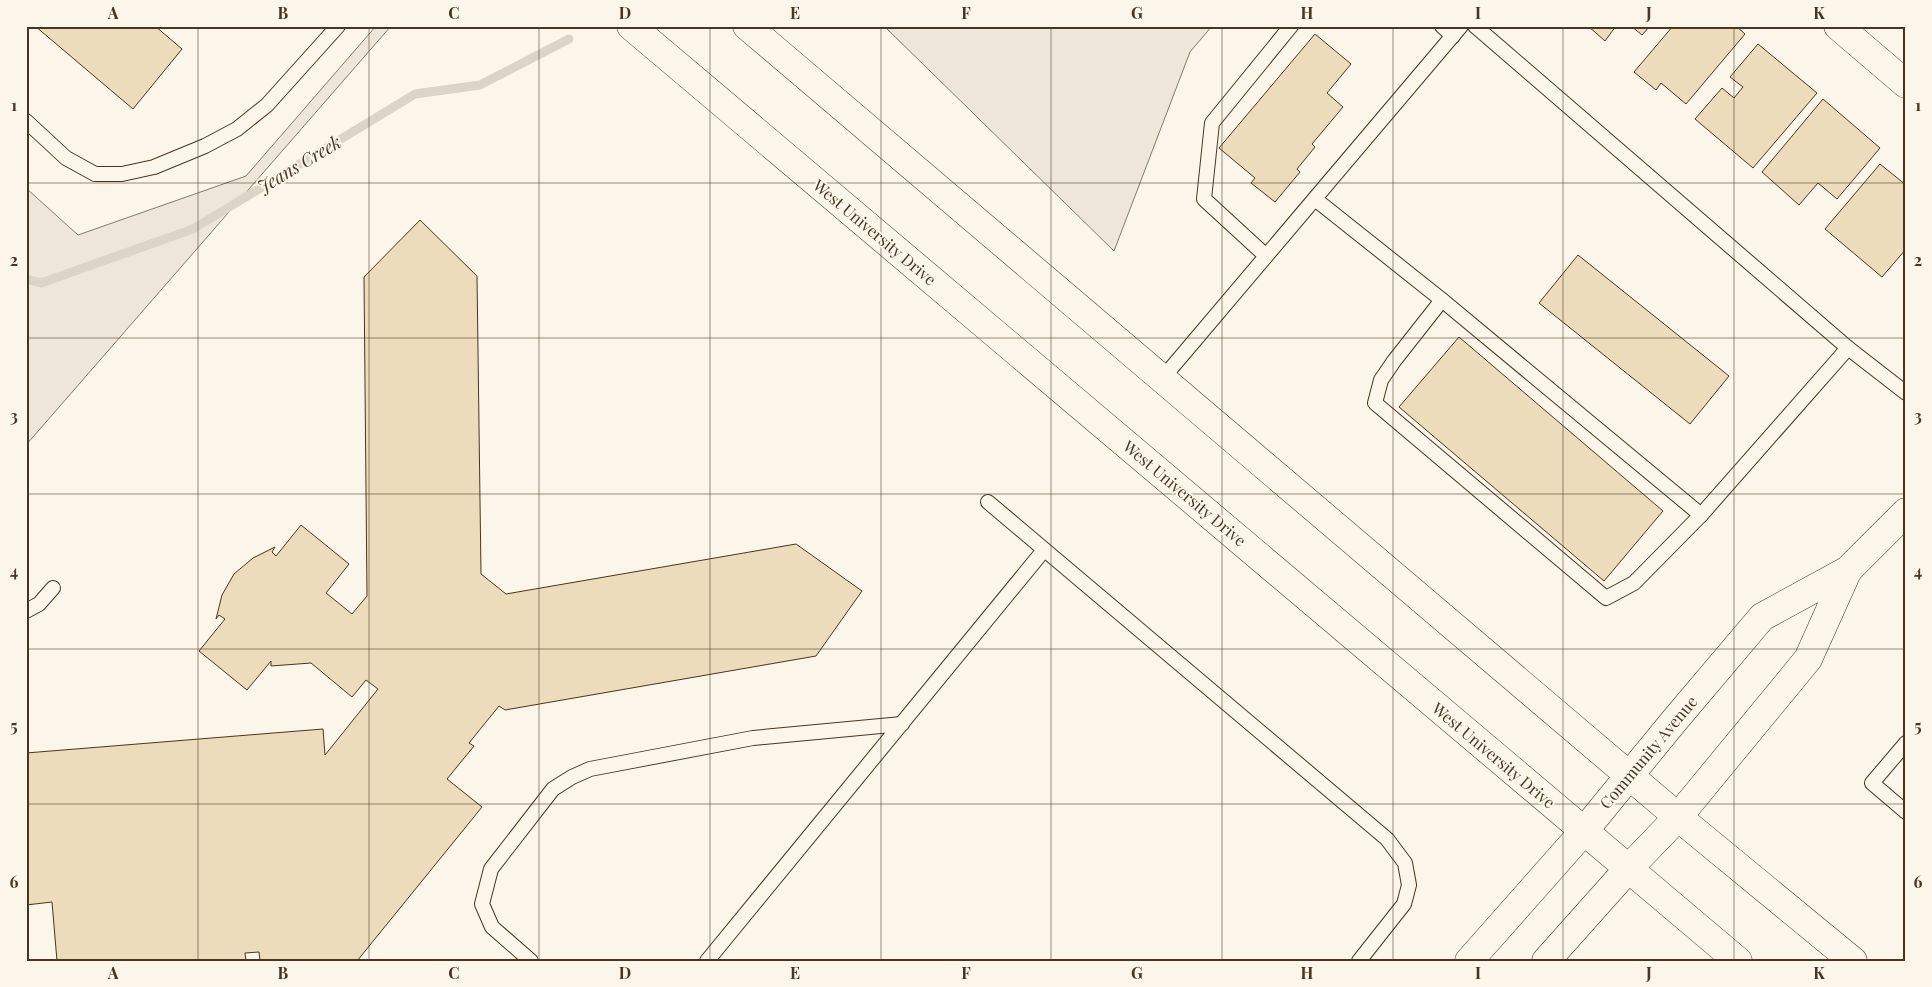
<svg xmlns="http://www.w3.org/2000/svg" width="1932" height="987" viewBox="0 0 1932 987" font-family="'Playfair Display',serif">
  <rect width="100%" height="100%" fill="#fbf6e9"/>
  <!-- green -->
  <g fill="#ede6d9" stroke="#887966">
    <path d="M376 26H391L26 445V188L78 235 246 176Z"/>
    <path d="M884 26H1212L1190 52 1114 251Z"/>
  </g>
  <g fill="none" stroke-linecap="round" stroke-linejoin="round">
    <!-- stream -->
    <path stroke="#dcd4c6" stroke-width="9" d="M26 279 41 283 193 229 415 94 480 85 569 39"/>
  </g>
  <!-- building -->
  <g fill="#ecdcbc" stroke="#4a3520">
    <path d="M35 26H155L182 49 133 109Z"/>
    <path d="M1588 26H1616L1605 41Z"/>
    <path d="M1631 26H1650L1642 35Z"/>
    <path d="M1673 26H1736L1745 34 1686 104 1661 83 1656 90 1634 72Z"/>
    <path d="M1315 34 1351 64 1327 93 1343 107 1312 144 1315 147 1297 169 1300 172 1275 202 1251 183 1255 178 1219 148Z"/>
    <path d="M1758 44 1817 93 1753 168 1695 119 1722 88 1734 98 1743 87 1730 77Z"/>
    <path d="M1823 99 1880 148 1837 199 1818 183 1799 205 1762 172Z"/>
    <path d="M1880 164 1906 185V249L1882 277 1825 229Z"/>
    <path d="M420 220 477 276 481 574 506 594 796 544 862 591 816 656 505 710 499 706 469 743 474 746 447 779 482 807 357 961H260L259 952 245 953 246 961H57L52 902 26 905V753L323 729 325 755 378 689 366 680 352 697 311 663 271 666V661L247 690 199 651 225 619 219 615 216 619 222 595 234 574 253 558 275 547 272 552 276 556 301 525 349 564 326 593 352 614 367 596 364 277Z"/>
    <path d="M1578 255 1729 376 1690 424 1539 303Z"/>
    <path d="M1459 337 1663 511 1604 581 1399 407Z"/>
  </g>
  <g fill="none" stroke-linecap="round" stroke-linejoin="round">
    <!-- lane casing -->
    <g stroke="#4a3520" stroke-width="16">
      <g id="lane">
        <path d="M1442 26 1453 36"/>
        <path d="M1475 26 1848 348 1906 393"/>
        <path d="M26 121 66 158 95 174H122L154 167 205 146 237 129 267 105 338 26"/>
        <path d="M1315 199 1442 300 1701 515 1848 348"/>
        <path d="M1266 256 1204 199 1212 123 1291 26"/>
        <path d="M1442 300 1394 361 1381 380 1375 403 1606 598 1634 583 1701 515"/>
        <path d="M1162 379 1461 26"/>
        <path d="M988 502 1387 839 1405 863 1409 885 1404 904 1359 961"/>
        <path d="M26 611 39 604 53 588"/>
        <path d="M1906 743 1872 783 1906 812"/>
        <path d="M531 961 492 927 482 904 491 869 553 789 572 777 590 769 753 738 902 724"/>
        <path d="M707 961 1044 550"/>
      </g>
    </g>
    <!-- street casing -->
    <g stroke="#4a3520" stroke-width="29">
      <path id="street" d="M1838 26 1906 84"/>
    </g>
    <!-- secondary casing -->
    <g stroke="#4a3520" stroke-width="29">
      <g id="secondary">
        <path d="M1469 961 1584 831 1674 721 1762 617 1848 570 1906 512"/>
        <path d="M1546 961 1629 868 1678 817 1808 659 1848 570"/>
      </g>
    </g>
    <!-- highway casing -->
    <g stroke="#4a3520" stroke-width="29">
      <g id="highway">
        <path d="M631 26 1738 961"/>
        <path d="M747 26 1678 817 1853 961"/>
      </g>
    </g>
    <!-- lane -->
    <use href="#lane" stroke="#fbf6e9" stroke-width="14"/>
    <!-- street -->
    <use href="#street" stroke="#fbf6e9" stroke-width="28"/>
    <!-- secondary -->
    <use href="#secondary" stroke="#fbf6e9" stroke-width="28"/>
    <!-- highway -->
    <use href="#highway" stroke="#fbf6e9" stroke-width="28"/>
  </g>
  <!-- grid -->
  <path fill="none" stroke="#4a3520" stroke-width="1" stroke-opacity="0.55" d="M198 26V961M369 26V961M539 26V961M710 26V961M881 26V961M1051 26V961M1222 26V961M1393 26V961M1563 26V961M1734 26V961M26 183H1906M26 338H1906M26 494H1906M26 649H1906M26 804H1906"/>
  <g text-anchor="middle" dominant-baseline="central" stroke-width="4" stroke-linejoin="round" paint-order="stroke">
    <!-- street labels -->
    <g font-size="16" fill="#4a3520" stroke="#fbf6e9">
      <text transform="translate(875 232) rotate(40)">West University Drive</text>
      <text transform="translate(1185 493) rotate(40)">West University Drive</text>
      <text transform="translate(1648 752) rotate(-50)">Community Avenue</text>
      <text transform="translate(1494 755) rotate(40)">West University Drive</text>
    </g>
    <!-- water labels -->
    <g font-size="18" font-style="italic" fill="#4a3520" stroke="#fbf6e9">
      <text transform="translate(299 164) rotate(-31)">Jeans Creek</text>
    </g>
  </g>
  <!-- border -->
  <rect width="1932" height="987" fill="none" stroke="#fbf6e9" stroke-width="55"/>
  <rect x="28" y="28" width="1876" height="932" fill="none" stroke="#4a3520" stroke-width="2"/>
  <g font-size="16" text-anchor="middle" font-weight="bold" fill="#4a3520">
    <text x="113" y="19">A</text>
    <text x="283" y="19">B</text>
    <text x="454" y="19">C</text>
    <text x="625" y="19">D</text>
    <text x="795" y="19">E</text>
    <text x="966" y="19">F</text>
    <text x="1137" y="19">G</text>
    <text x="1307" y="19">H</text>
    <text x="1478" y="19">I</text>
    <text x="1649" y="19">J</text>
    <text x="1819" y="19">K</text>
    <text x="14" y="111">1</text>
    <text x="1918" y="111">1</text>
    <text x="14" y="266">2</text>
    <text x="1918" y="266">2</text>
    <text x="14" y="422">3</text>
    <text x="1918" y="422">3</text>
    <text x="14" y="577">4</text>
    <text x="1918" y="577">4</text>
    <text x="14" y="732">5</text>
    <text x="1918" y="732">5</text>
    <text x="14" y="888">6</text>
    <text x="1918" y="888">6</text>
    <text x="113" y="979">A</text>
    <text x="283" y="979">B</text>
    <text x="454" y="979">C</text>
    <text x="625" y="979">D</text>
    <text x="795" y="979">E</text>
    <text x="966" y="979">F</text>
    <text x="1137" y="979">G</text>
    <text x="1307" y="979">H</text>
    <text x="1478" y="979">I</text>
    <text x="1649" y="979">J</text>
    <text x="1819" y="979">K</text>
  </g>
</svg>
